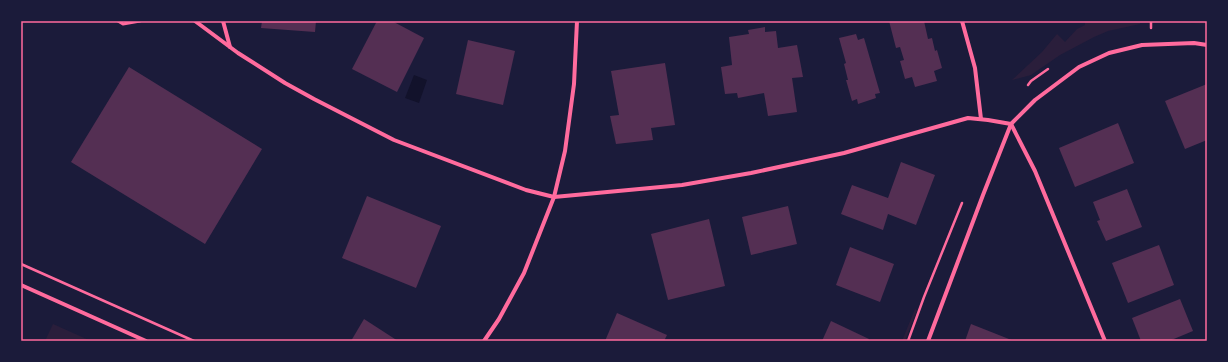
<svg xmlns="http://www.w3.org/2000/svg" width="1228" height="362" viewBox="0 0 1228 362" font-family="'Alegreya Sans',sans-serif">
  <rect width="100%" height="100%" fill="#1b1b3a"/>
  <!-- green -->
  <g fill="#2a1e3b">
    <path d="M1085 21H1140V24L1108 31 1094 37 1060 55 1031 75 1012 80 1042 52 1057 34 1065 42 1077 29 1085 25Z"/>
    <path d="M1160 21H1207V24L1176 22H1160Z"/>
    <path d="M915 309 917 310 905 341H902Z"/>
    <path d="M53 324 91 341H45Z"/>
  </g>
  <!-- water -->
  <path fill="#12122b" d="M414 75 427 80 419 103 405 98Z"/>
  <!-- building -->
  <g fill="#542f53">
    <path d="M262 21H316L315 32 261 28Z"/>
    <path d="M377 21H392L424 38 397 92 352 69Z"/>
    <path d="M889 21H924L928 39 932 38 935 51 937 50 942 68 934 71 937 81 915 87 912 77 905 79 900 61 904 60 900 47 896 48Z"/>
    <path d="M765 27V32L776 31 778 48 797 45 803 77 792 78 797 112 768 116 764 93 738 98 737 93 725 94 721 67 732 65 729 37 749 34 748 30Z"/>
    <path d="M856 34 858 40 864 38 880 93 875 94 876 98 858 104 857 99 852 101 846 80H848L844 64 846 63 839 38Z"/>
    <path d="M468 40 515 51 503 105 456 94Z"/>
    <path d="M665 63 675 125 651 128 653 140 616 144 610 116 619 115 611 71Z"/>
    <path d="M129 67 262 149 205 244 71 162Z"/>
    <path d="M1207 84V140L1185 149 1165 101Z"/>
    <path d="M1118 123 1134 163 1075 187 1059 148Z"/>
    <path d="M901 162 935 175 916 225 888 214 883 230 841 214 852 185 888 198Z"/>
    <path d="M1127 189 1142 227 1106 241 1097 221 1100 220 1093 202Z"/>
    <path d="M367 196 441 226 416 288 342 258Z"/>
    <path d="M788 206 797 244 751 255 742 217Z"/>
    <path d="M709 219 725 286 668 300 651 234Z"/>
    <path d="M1159 245 1174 285 1128 303 1112 263Z"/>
    <path d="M850 247 894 264 880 302 836 285Z"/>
    <path d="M1180 299 1193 331 1169 341H1141L1132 318Z"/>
    <path d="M617 313 667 335 664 341H605Z"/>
    <path d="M364 319 398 341H351Z"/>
    <path d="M831 321 869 339 868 341H822Z"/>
    <path d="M971 324 1014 341H965Z"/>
  </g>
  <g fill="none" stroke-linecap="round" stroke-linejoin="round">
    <!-- path -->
    <g stroke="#ff6b9d" stroke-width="2.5">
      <path d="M1151 21V28"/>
      <path d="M1028 85 1031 81 1048 69"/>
      <path d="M21 264 194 341"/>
      <path d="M908 341 924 297 962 203"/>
    </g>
    <!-- service -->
    <path stroke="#ff6b9d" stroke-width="3" d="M118 21 123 24 140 21"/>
    <!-- minor -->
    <g stroke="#ff6b9d" stroke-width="4">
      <path d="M195 21 238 53 285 83 314 99 394 140 526 190 554 197 682 185 751 173 844 153 968 118 988 120 1011 124"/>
      <path d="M223 21 230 47"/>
      <path d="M962 21 975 68 981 119"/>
      <path d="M1011 124 1035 171 1105 341"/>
      <path d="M21 285 146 341"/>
      <path d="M484 341 499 319 524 273 554 197 565 151 574 84 577 21"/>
      <path d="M928 341 983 195 1011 124 1035 100 1079 67 1109 53 1142 45 1194 43 1207 45"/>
    </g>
  </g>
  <!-- border -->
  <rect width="1228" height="362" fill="none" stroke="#1b1b3a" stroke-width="44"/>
  <rect x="22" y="22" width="1184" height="318" fill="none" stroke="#ff6b9d" stroke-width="1.5"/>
</svg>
